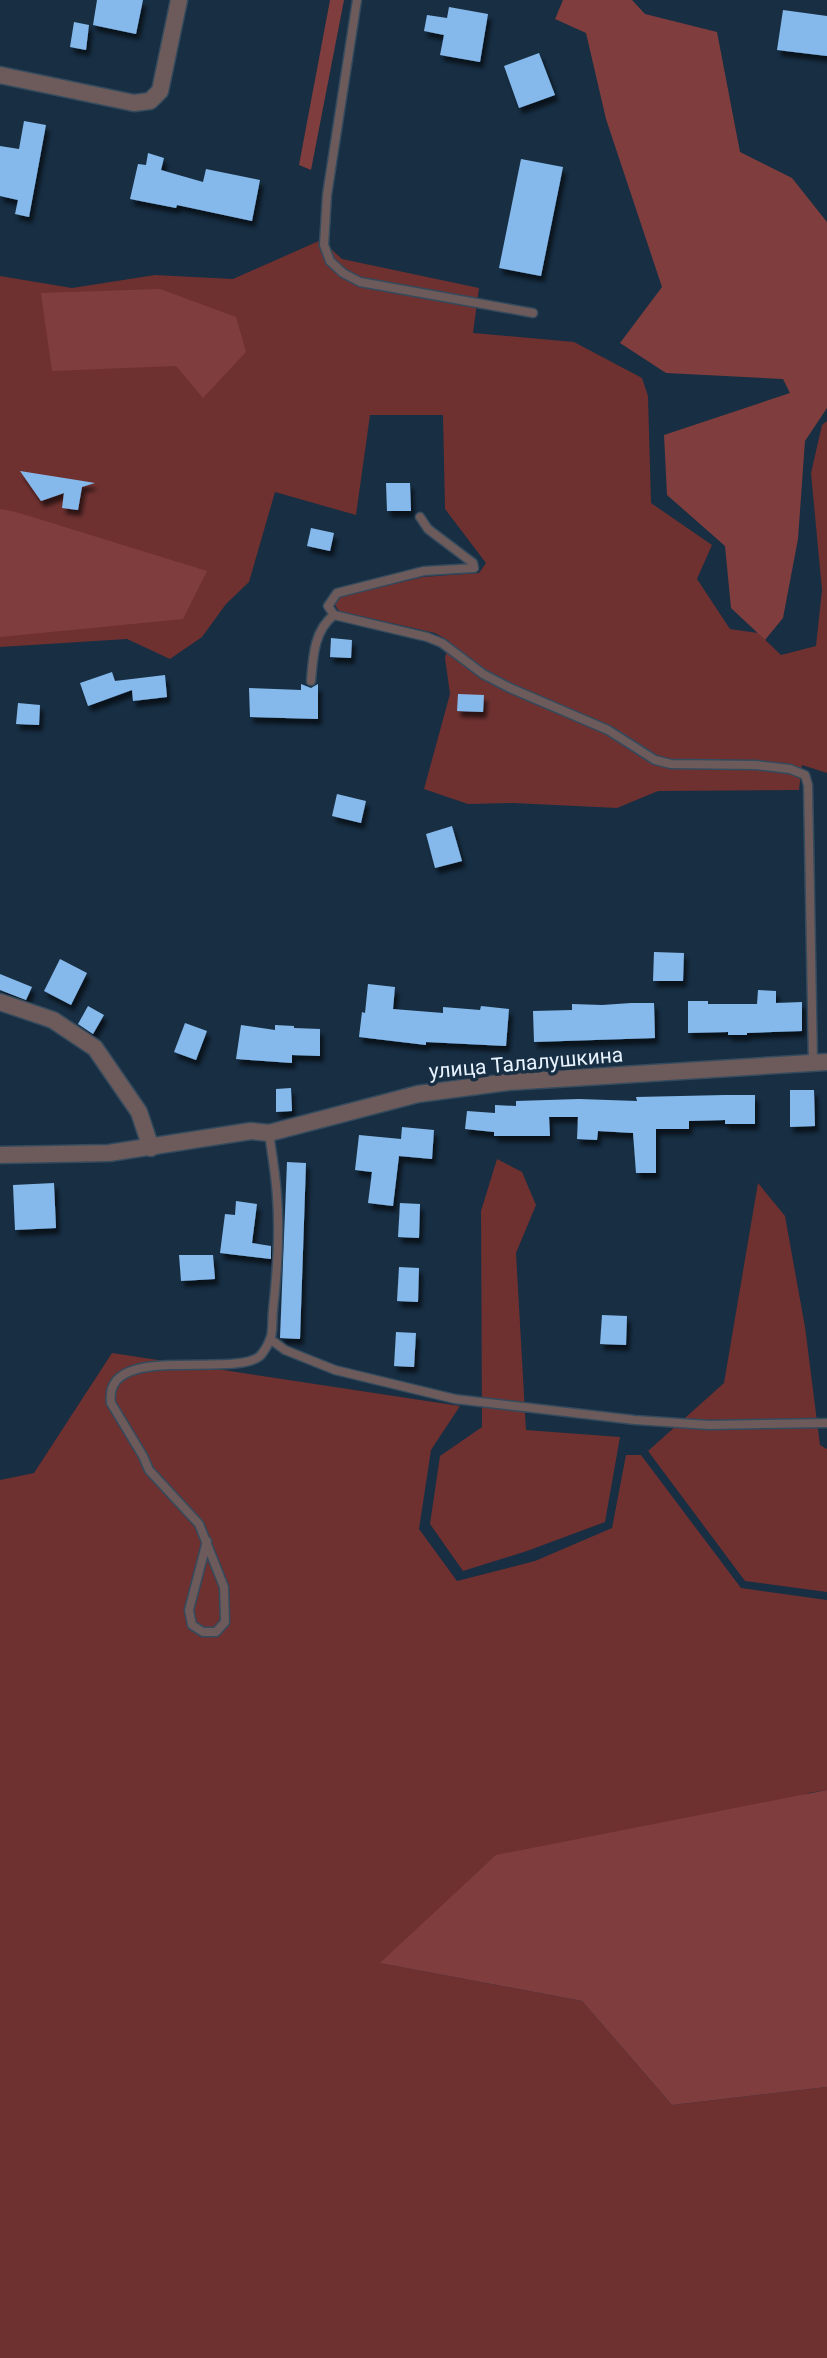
<svg xmlns="http://www.w3.org/2000/svg" width="827" height="2358" viewBox="0 0 827 2358" font-family="Roboto,sans-serif">
  <defs>
    <filter id="shadow"><feDropShadow dx="3.5" dy="6" stdDeviation="2" flood-color="#0009"/></filter>
  </defs>
  <rect width="100%" height="100%" fill="#172e43"/>
  <!-- green -->
  <g fill="#6e3130">
    <path d="M321 240 342 259 479 288 473 333 574 342 642 378 648 396 651 503 712 545 697 579 730 629 758 633 781 655 816 646 822 590 811 473 822 425 827 421V773L802 765 799 790 658 791 617 808 513 803 468 804 424 789 450 694 445 658 449 641 435 633 339 611 335 605 340 597 423 577 479 573 486 563 445 509 443 415H370L356 515 275 492 249 582 226 604 202 637 170 659 127 639 0 647V276L72 288 155 275 233 279Z"/>
    <path d="M497 1159 522 1172 536 1205 516 1253 526 1430 620 1437 605 1522 527 1551 463 1571 430 1524 440 1456 482 1427 481 1211Z"/>
    <path d="M758 1183 785 1216 805 1327 820 1445 827 1449V1592L745 1581 648 1451 724 1383Z"/>
    <path d="M112 1353 460 1406 431 1450 419 1529 457 1581 535 1561 612 1528 626 1455H641L741 1588 827 1600V1790L809 1793 381 1963 582 2001 672 2105 827 2087V2358H0V1480L34 1473Z"/>
  </g>
  <!-- forest -->
  <g fill="#7f3e3d">
    <path d="M330 0H344L311 170 299 165Z"/>
    <path d="M563 0H632L645 14 717 32 740 152 792 178 827 222V408L805 441 798 539 783 618 765 640 731 608 725 546 667 495 664 435 790 393 783 379 666 373 620 343 662 287 606 119 586 33 555 19Z"/>
    <path d="M160 289 236 317 246 352 203 398 176 366 52 371 41 293Z"/>
    <path d="M0 509 16 512 207 571 183 619 0 637Z"/>
    <path d="M827 1790V2087L672 2105 582 2001 380 1963 496 1855Z"/>
  </g>
  <!-- building -->
  <g fill="#86b9eb" filter="url(#shadow)">
    <path d="M97 0H143L136 34 93 25Z"/>
    <path d="M449 7 488 14 480 62 440 55 444 35 424 31 427 15 447 18Z"/>
    <path d="M783 10 827 16V56L777 50Z"/>
    <path d="M74 22 89 25 86 50 70 47Z"/>
    <path d="M539 53 555 95 519 108 504 66Z"/>
    <path d="M24 121 46 125 29 217 15 214 18 200 0 196V146L19 149Z"/>
    <path d="M148 153 164 158 161 170 203 182 206 169 260 180 252 221 177 205 176 208 130 199 138 164 146 165Z"/>
    <path d="M521 159 563 167 541 276 499 268Z"/>
    <path d="M20 471 83 481 95 483 82 487 78 510 62 508 64 493 41 501Z"/>
    <path d="M386 483H410L411 511H387Z"/>
    <path d="M311 528 334 533 330 551 307 546Z"/>
    <path d="M331 638 352 640 351 658 330 657Z"/>
    <path d="M112 672 115 681 165 675 167 697 133 701 132 690 88 706 80 683Z"/>
    <path d="M301 684 311 688 318 684V719L250 717 249 688 301 690Z"/>
    <path d="M458 694 484 695 483 712 457 711Z"/>
    <path d="M18 703 40 705 39 725 16 724Z"/>
    <path d="M337 794 366 801 361 823 332 816Z"/>
    <path d="M452 826 462 861 435 868 426 834Z"/>
    <path d="M654 952 684 953 683 981H653Z"/>
    <path d="M60 959 87 973 71 1005 44 991Z"/>
    <path d="M0 974 32 987 26 1000 0 990Z"/>
    <path d="M368 984 395 987 393 1009 443 1013V1007L480 1010 481 1006 509 1009 506 1046 426 1042V1045L359 1037 362 1012 365 1013Z"/>
    <path d="M758 990 776 991V1003L802 1002V1031L747 1033V1035H728V1032L688 1033V1001H708V1004H757Z"/>
    <path d="M631 1003H654L655 1038 534 1042 533 1011 572 1010V1004L602 1005Z"/>
    <path d="M88 1006 104 1015 93 1034 78 1024Z"/>
    <path d="M185 1023 207 1031 196 1060 174 1052Z"/>
    <path d="M241 1025 275 1030V1025L294 1026V1028L320 1029V1056L292 1055V1063L236 1059Z"/>
    <path d="M291 1088 292 1111 276 1112V1089Z"/>
    <path d="M790 1090H814L815 1126 790 1127Z"/>
    <path d="M725 1095H755V1124H725V1120L689 1121V1129H656V1173H636L633 1133 598 1131 597 1140 577 1139 578 1117H549L550 1136H494V1132L465 1129 467 1111 495 1113V1105L516 1106V1101L579 1099 637 1101 636 1097Z"/>
    <path d="M402 1127 434 1130 432 1159 399 1156 393 1206 368 1203 372 1172 355 1170 359 1135 401 1139Z"/>
    <path d="M287 1162 306 1163 300 1339 280 1338Z"/>
    <path d="M54 1183 56 1228 15 1230 13 1185Z"/>
    <path d="M236 1201 257 1204 252 1243 271 1246V1259L220 1253 225 1214 235 1215Z"/>
    <path d="M400 1203 420 1204 419 1238 398 1237Z"/>
    <path d="M179 1255H213L215 1279 181 1281Z"/>
    <path d="M399 1267 419 1268 418 1302 397 1301Z"/>
    <path d="M602 1315 627 1316 626 1345 600 1344Z"/>
    <path d="M396 1332 416 1333 414 1367 394 1366Z"/>
  </g>
  <g fill="none" stroke-linecap="round" stroke-linejoin="round">
    <!-- lane casing -->
    <g stroke="#344a5d" stroke-width="11">
      <g id="lane">
        <path d="M357 0 327 195 324 245 330 261 343 273 360 282 533 313"/>
        <path d="M420 517 428 529 473 563 474 568 424 571 337 593 328 606 334 615 427 637 442 643 483 674 510 688 608 730 655 760 671 764 756 765 790 769 805 775 808 785 813 1063"/>
        <path d="M311 681C313 657 314 630 334 615"/>
        <path d="M270 1339 285 1350 335 1370 455 1399 635 1420 709 1425 827 1423"/>
        <path d="M207 1541 189 1610 192 1625 203 1632H216L225 1622 224 1587 199 1524 149 1470 143 1456 111 1403C103 1341 232 1379 260 1356 264 1352 269 1343 271 1337 273 1329 272 1319 273 1310 277 1274 280 1234 277 1197 276 1176 272 1155 269 1133"/>
      </g>
    </g>
    <!-- street casing -->
    <g stroke="#344a5d" stroke-width="19">
      <g id="street">
        <path d="M0 75 134 103 150 101 160 91 179 0"/>
        <path d="M0 1002 53 1020 95 1048 139 1112 151 1148"/>
        <path d="M0 1155 109 1153 251 1131 269 1133 418 1094 508 1082 827 1062"/>
      </g>
    </g>
    <!-- lane -->
    <use href="#lane" stroke="#6c5b5a" stroke-width="8"/>
    <!-- street -->
    <use href="#street" stroke="#6c5b5a" stroke-width="16"/>
  </g>
  <g text-anchor="middle" dominant-baseline="central" stroke-width="7" stroke-linejoin="round" paint-order="stroke">
    <!-- street labels -->
    <g font-size="21" fill="#e7f3fe" stroke="#172e43">
      <text transform="translate(526 1063) rotate(-5)">улица Талалушкина</text>
    </g>
  </g>
</svg>
